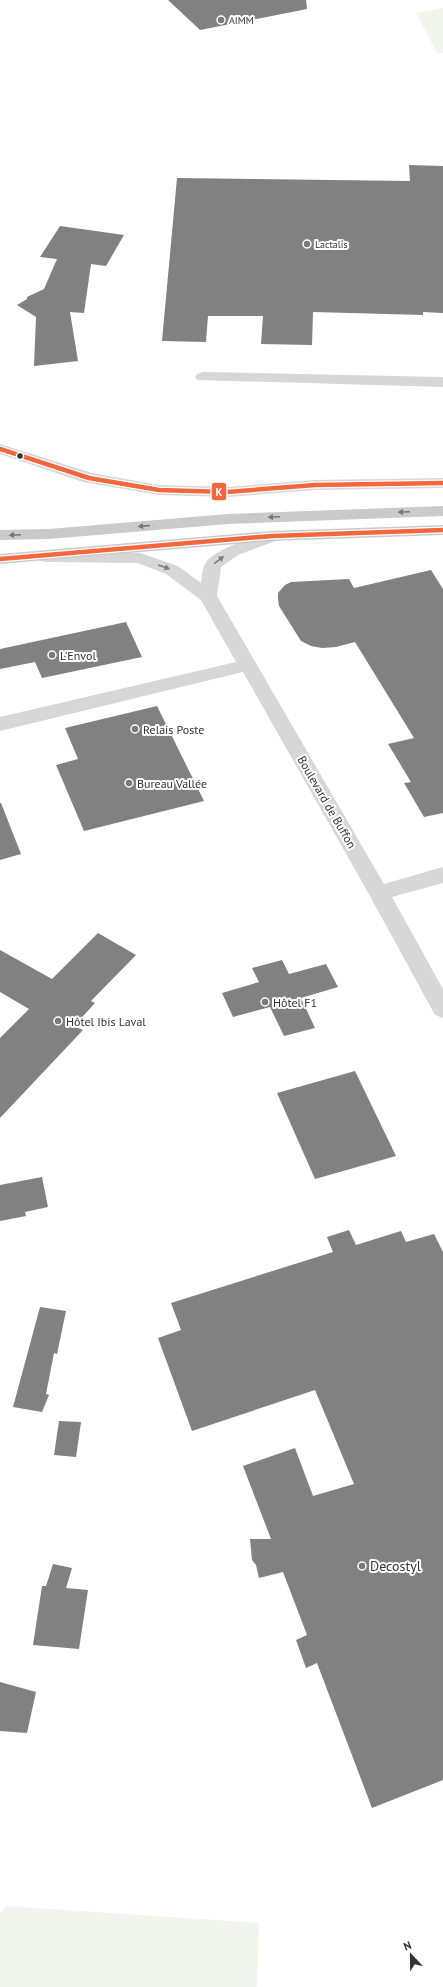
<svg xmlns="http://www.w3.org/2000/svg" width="443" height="1987" viewBox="0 0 443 1987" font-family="'PT Sans',sans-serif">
  <rect width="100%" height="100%" fill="#fff"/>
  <!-- green -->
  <g fill="#f1f5ed">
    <path d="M443 8V53H437L416 13Z"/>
    <path d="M6 1906 259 1923 257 1987H0V1913Z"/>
  </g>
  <!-- building -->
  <g fill="#818181">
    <path d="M168 0H306L307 9 200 30Z"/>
    <path d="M409 165 443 166V313L423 312V315L313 312 312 345 261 344 263 316H208L206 342 162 341 177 178 410 181Z"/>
    <path d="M60 226 124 235 106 266 91 264 84 313 70 312 78 361 34 366 36 317 17 305 27 299V297L44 289 57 259 40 257Z"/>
    <path d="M431 570 443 589V813L424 817 404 783 411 782 388 744 414 738 355 642 336 647 322 648 311 646 301 641 279 606 278 599V593L285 585 291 582 349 579 354 588Z"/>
    <path d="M126 622 142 657 42 678 35 662 0 669V649Z"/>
    <path d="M157 706 204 801 84 831 56 765 78 759 65 728Z"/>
    <path d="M0 803H1L21 854 0 860Z"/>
    <path d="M98 933 136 955 91 1001 95 1003 74 1026 83 1030 0 1118V1038L29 1009 0 992V950L52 979Z"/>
    <path d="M282 960 289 974 326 964 338 987 301 998 315 1028 284 1036 270 1007 233 1017 222 993 259 982 252 968Z"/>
    <path d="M355 1071 396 1156 315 1179 277 1093Z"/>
    <path d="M42 1177 48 1207 25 1212 26 1216 0 1221V1185Z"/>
    <path d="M349 1230 356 1245 401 1231 406 1242 434 1234 443 1252V1780L372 1808 317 1663 306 1668 296 1640 307 1635 283 1572 259 1578 256 1565 252 1560 250 1539H271L243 1466 295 1448 313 1496 354 1484 315 1390 192 1431 158 1338 181 1330 171 1303 333 1252 327 1237Z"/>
    <path d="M40 1307 66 1311 57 1354 54 1353 46 1394 49 1395 42 1412 13 1407Z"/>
    <path d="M59 1421 81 1422 76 1457 54 1455Z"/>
    <path d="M53 1564 72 1568 66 1588 88 1590 79 1649 33 1645 42 1586H46Z"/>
    <path d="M0 1682 36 1692 27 1733 0 1731Z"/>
  </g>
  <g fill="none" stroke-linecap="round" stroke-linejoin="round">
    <!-- minor -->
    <g fill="#d7d7d7" fill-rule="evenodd">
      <path d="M203 372 443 377V387L197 380 195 377 197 374Z"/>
      <path d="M0 444 92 473 159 485 227 487 315 480 443 478V488L315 490 227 497 159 495 83 482 0 454Z"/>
      <path d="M272 531 278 532 281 536 278 540 238 555 221 567 217 596 384 884 443 867V883L392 897 443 989V1018L435 1015 370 896 243 672 0 731V717L236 662 201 600 166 574 138 563 46 562 40 561 37 557 40 553 46 552 140 553 178 566 201 583C202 577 202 569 205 564 212 550 257 535 272 531Z"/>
    </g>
    <!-- major -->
    <g fill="#cacaca" fill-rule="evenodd">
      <path d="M443 506V516L228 524 49 539 0 540V530L49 529 228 514Z"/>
      <path d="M443 525V535L272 541 0 564V554L272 531Z"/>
    </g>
    <!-- bus-1 casing -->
    <g stroke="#fff" stroke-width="7">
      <g id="bus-1">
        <path d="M0 449 89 478 159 490 227 492 315 485 443 483"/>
        <path d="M0 559 272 536 443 530"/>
      </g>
    </g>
    <!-- bus-1 -->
    <use href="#bus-1" stroke="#f2673d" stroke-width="4.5"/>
  </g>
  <!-- one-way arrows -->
  <defs><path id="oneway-solid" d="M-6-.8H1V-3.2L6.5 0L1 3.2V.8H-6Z"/></defs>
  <g fill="#777">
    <use href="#oneway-solid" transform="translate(404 512) rotate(178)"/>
    <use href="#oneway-solid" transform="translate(274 517) rotate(178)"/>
    <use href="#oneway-solid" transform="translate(144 526) rotate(175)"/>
    <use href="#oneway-solid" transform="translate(15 535) rotate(178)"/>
  </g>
  <g fill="#7d7d7d">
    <use href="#oneway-solid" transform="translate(219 560) rotate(-37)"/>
    <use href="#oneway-solid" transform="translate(164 567) rotate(20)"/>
  </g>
  <!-- markers -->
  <g fill="#7a7a7a" stroke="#fff" stroke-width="1.5">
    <circle cx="221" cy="20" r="4"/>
    <circle cx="307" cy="244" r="4"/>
    <circle cx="52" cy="655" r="4"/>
    <circle cx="135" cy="729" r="4"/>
    <circle cx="129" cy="783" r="4"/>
    <circle cx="265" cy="1002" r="4"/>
    <circle cx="58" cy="1021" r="4"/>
    <circle cx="362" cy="1566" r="4"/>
  </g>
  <circle fill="#333" stroke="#fff" stroke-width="1.5" cx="20" cy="456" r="3.5"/>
  <g text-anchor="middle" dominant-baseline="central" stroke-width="4" stroke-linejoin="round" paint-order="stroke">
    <!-- far-poi labels -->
    <g font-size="10" fill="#333" stroke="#fff" text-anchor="start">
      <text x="229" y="20">AIMM</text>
      <text x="315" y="244">Lactalis</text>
    </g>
    <!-- poi labels -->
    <g font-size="12" fill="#333" stroke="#fff" text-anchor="start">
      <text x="60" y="655">L'Envol</text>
      <text x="143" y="729">Relais Poste</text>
      <text x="137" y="783">Bureau Vallée</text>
      <text x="273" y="1002">Hôtel F1</text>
      <text x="66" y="1021">Hôtel Ibis Laval</text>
    </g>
    <!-- street labels -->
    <g font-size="12" fill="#333" stroke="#fff">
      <text transform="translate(327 802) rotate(60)">Boulevard de Buffon</text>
    </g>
    <!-- near-poi labels -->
    <g font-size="14" fill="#333" stroke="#fff" text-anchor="start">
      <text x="370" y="1566">Decostyl</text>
    </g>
  </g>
  <rect stroke="#fff" stroke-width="1.5" x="211" y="482" width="16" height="19" rx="4" fill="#f2673d"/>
  <g font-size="11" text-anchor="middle" font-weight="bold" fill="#fff">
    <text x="219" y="496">K</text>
  </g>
  <!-- north arrow -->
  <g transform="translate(411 1955) rotate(338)" stroke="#ffffff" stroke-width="3" paint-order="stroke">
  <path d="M0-3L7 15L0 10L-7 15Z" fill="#333333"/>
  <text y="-6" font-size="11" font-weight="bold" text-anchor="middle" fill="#333333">N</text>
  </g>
</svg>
